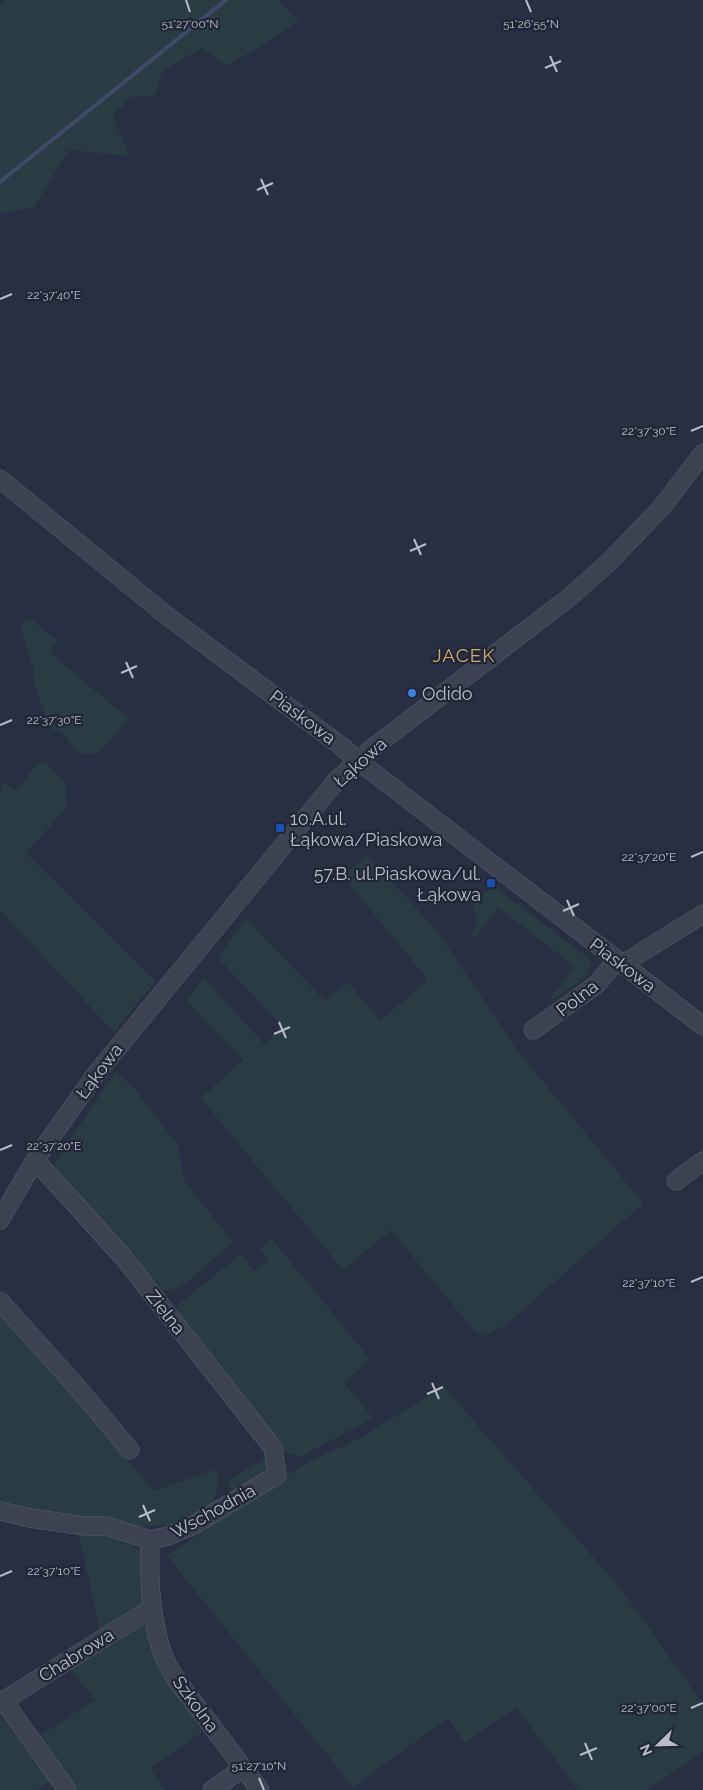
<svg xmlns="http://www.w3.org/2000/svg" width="703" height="1790" viewBox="0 0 703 1790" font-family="Raleway,sans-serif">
  <rect width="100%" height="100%" fill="#282f42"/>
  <!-- green -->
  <g fill="#2a3c43">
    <path d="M4 0H278L299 22 227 66 202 48 162 71 156 95 131 97 112 116 130 156 69 150 34 207 0 214V4Z"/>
    <path d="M29 618 58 641 49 652 129 719 98 753 83 754 73 748 66 735 52 729 40 701 33 679V667L20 626Z"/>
    <path d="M44 761 65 782 67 807 26 853 156 982 143 996 114 1032 0 910V798L3 783 16 791C29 781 27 767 44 761Z"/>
    <path d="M367 856 435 928 516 1049 643 1203 507 1324 486 1336 476 1332 468 1323 391 1230 343 1270C296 1212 248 1156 201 1098L243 1060 187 1001 203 977 264 1044 283 1027 218 958 246 919 325 1001 348 982 380 1021 428 980 344 877Z"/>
    <path d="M494 886 591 960 587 976 554 999 551 997 575 967 498 907 476 937 472 933 478 919 472 905Z"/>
    <path d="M115 1072 133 1087 178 1145 185 1182 233 1242 181 1287 164 1291 50 1170Z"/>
    <path d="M272 1239 370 1359 344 1383 373 1418 300 1457 283 1451 179 1317 178 1305 241 1254 254 1271 269 1260 260 1249Z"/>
    <path d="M0 1308 154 1491 216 1469 219 1482 213 1503 174 1525 135 1527 130 1523 86 1520 0 1506Z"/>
    <path d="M443 1386 622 1590 703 1704V1752L647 1790H578L516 1707 465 1743 448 1718 353 1787 167 1556 276 1481 311 1461 364 1436Z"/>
    <path d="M268 1460 270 1465 267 1474 237 1490 230 1487 228 1481 261 1461Z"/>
    <path d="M78 1531 123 1534 140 1552 147 1578 143 1604 101 1634Z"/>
    <path d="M144 1620 202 1732 150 1768 165 1790H72L38 1737 95 1700 68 1666Z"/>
    <path d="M0 1715 50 1781 38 1790H0Z"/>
  </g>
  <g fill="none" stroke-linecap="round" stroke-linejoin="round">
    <!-- stream -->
    <path stroke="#3f4a6a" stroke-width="4" d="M0 182 226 0"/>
    <!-- minor casing -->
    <g stroke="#5a5f6f" stroke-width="19">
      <g id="minor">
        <path d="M0 479 166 615 341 746 357 760 703 1026"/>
        <path d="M624 966 629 960 703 914"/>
        <path d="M533 1030 597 984 617 960"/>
        <path d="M676 1181 703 1161"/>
        <path d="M0 1220 35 1160 96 1074 337 780 370 750 571 596 609 562 662 507 703 453"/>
        <path d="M0 1301 78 1388 130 1450"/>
        <path d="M0 1511 30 1518 84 1526H107L150 1540 168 1536 194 1525 277 1475 273 1448 266 1439 123 1257 35 1160"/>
        <path d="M150 1540C149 1579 150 1620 164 1657 171 1675 186 1692 198 1708 219 1735 239 1763 260 1790"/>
        <path d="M3 1700 67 1790"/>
        <path d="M0 1703 152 1608"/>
        <path d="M212 1790 243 1768"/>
      </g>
    </g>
    <!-- minor -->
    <use href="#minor" stroke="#3c4252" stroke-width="18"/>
  </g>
  <!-- ticks -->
  <path fill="none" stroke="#b9bdcb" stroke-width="2" d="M186 0 190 12M526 0 531 12M550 56 557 72M545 68 561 61M261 179 268 195M257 190 273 183M0 299 12 294M691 431 703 426M414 539 421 555M410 551 426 544M126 662 133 678M121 673 137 666M0 725 12 720M691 857 703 852M567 900 574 916M563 911 579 904M279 1022 286 1038M274 1034 290 1027M0 1150 12 1145M691 1282 703 1277M432 1383 439 1399M427 1394 443 1387M143 1505 150 1521M139 1517 155 1510M0 1576 12 1571M691 1708 703 1703M585 1743 592 1760M580 1755 597 1748M259 1778 264 1790"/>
  <!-- markers -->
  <circle fill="#3f7fe0" stroke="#212637" stroke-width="2" cx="412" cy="693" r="5"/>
  <g fill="#1a4fb4" stroke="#212637" stroke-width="2">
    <rect x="275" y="823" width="10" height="10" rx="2.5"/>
    <rect x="486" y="878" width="10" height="10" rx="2.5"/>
  </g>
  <g text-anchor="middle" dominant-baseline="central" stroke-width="4.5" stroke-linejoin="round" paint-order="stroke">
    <!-- poi labels -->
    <g font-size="18" fill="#b9bdcb" stroke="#212637" text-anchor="start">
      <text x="422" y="693">Odido</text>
      <text x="290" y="818">10.A.ul.<tspan x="290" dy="21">Łąkowa/Piaskowa</tspan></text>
      <text x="481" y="873" text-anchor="end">57.B. ul.Piaskowa/ul.<tspan x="481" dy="21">Łąkowa</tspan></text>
    </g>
    <!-- street labels -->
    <g font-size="18" fill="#b9bdcb" stroke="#212637">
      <text transform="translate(303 717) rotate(37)">Piaskowa</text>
      <text transform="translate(360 762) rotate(-42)">Łąkowa</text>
      <text transform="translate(623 965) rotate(37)">Piaskowa</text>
      <text transform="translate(577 998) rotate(-38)">Polna</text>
      <text transform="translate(99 1071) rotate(-53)">Łąkowa</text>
      <text transform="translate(166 1312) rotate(52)">Zielna</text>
      <text transform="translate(213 1511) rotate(-29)">Wschodnia</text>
      <text transform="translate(76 1655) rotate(-32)">Chabrowa</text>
      <text transform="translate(196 1704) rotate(54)">Szkolna</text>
    </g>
    <!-- neighbourhood labels -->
    <g font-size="19" letter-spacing="1" fill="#d2aa6e" stroke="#212637">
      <text x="464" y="655">JACEK</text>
    </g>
  </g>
  <g font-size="12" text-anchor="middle" fill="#b9bdcb" stroke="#212637" stroke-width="4.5" stroke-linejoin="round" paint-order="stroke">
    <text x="190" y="28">51°27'00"N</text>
    <text x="531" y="28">51°26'55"N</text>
    <text x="54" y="299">22°37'40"E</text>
    <text x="649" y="435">22°37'30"E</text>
    <text x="54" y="724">22°37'30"E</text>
    <text x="649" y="861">22°37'20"E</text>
    <text x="54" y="1150">22°37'20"E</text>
    <text x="649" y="1287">22°37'10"E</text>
    <text x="54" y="1575">22°37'10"E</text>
    <text x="649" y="1712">22°37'00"E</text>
    <text x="259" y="1770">51°27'10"N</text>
  </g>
  <!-- north arrow -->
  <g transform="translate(658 1745) rotate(247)" stroke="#212637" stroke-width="4" paint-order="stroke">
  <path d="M0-4L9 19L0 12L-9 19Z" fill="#b9bdcb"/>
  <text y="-8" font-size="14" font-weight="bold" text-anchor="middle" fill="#b9bdcb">N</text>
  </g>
</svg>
